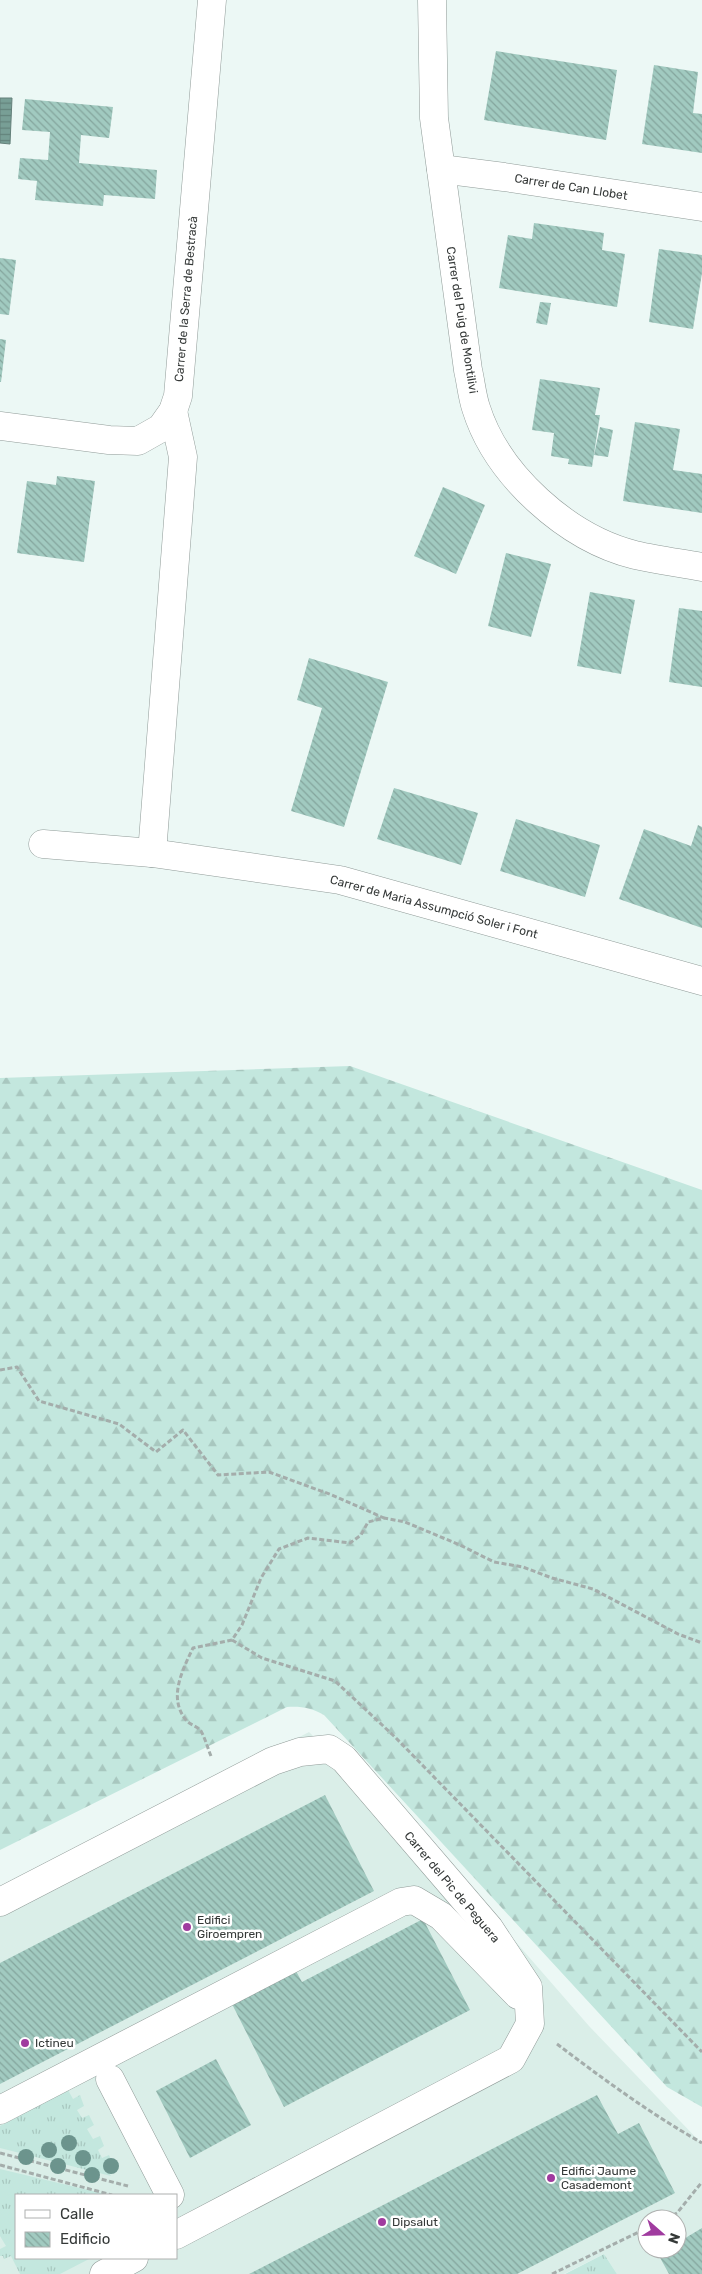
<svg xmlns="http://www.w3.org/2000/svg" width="702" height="2274" viewBox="0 0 702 2274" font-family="Rubik,sans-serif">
  <defs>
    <pattern id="grass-tufts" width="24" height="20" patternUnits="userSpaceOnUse" patternTransform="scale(1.25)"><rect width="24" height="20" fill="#c3e7de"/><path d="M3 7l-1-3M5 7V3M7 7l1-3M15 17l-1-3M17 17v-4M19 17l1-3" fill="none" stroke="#a8c7bf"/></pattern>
    <pattern id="forest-firs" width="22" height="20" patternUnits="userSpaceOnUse" patternTransform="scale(1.25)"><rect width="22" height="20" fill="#c3e7de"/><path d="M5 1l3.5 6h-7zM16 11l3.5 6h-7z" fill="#a8c7bf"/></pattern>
    <pattern id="water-rules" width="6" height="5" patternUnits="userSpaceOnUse" patternTransform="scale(1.25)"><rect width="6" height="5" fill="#789f96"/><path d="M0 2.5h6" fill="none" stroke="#63837b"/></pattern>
    <pattern id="building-back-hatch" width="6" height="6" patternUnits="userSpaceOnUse" patternTransform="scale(1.25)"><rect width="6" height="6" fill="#a1cac0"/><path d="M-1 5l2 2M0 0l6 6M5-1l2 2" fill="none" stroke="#84a59d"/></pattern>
  </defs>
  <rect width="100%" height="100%" fill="#ecf8f5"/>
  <!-- built -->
  <path fill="#daeee8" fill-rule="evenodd" d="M309 1732 474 1894 589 2026 702 2144V2274H617L604 2254 564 2274H0V1893ZM16 2195H176V2258H16ZM647 2219H677V2249H647Z"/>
  <!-- grass -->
  <g fill="url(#grass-tufts)">
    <path d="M68 2090 73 2099 80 2095 84 2106 77 2110 82 2118 89 2115 94 2125 87 2129 93 2139 100 2136 104 2146 98 2150 102 2158 109 2155 114 2166 107 2169 111 2176 0 2148V2126Z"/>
    <path d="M0 2169 109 2195H16V2258H91L60 2274H20L11 2256 4 2259 3 2256H0V2249L6 2246 0 2236Z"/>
    <path d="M604 2254 617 2274H565Z"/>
  </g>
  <!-- forest -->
  <path fill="url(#forest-firs)" d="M350 1066 702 1190V2107L667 2087 324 1715C312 1708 301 1706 287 1707L0 1850V1078Z"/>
  <!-- water -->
  <path fill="url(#water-rules)" stroke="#64807a" d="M0 98H12L10 144 0 143Z"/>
  <!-- building -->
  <g fill="url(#building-back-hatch)">
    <path d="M496 51 617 70 606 140 484 120Z"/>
    <path d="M654 65 698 72 693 113 702 114V153L642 144Z"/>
    <path d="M25 99 113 107 109 138 81 135 79 163 157 170 155 199 104 195 103 206 35 200 37 181 18 179 20 158 48 160 50 132 22 130Z"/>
    <path d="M534 223 604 233 602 250 625 254 617 307 499 288 508 235 532 239Z"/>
    <path d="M659 249 702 255V273L693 329 649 322Z"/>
    <path d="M0 258 16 260 9 315 0 314Z"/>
    <path d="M540 302 551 303 547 325 536 323Z"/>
    <path d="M0 339 6 340 1 382H0Z"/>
    <path d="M540 379 600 388 595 415H600L592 467 568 464 569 459 551 456 554 433 532 430Z"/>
    <path d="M635 422 680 429 673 470 702 474V513L623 501Z"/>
    <path d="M600 427 613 430 608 457 594 455Z"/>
    <path d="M57 476 95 481 84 562 17 553 27 481 56 485Z"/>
    <path d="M443 487 485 505 456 574 414 556Z"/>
    <path d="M506 553 551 564 531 637 488 626Z"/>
    <path d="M590 592 635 600 621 674 577 666Z"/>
    <path d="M679 608 702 611V687L669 682Z"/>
    <path d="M309 658 388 682 344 827 291 811 322 708 297 700Z"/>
    <path d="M394 788 478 813 461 865 377 839Z"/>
    <path d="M516 819 600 845 585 897 500 871Z"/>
    <path d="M698 825 702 827V928L619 899 644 829 691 846Z"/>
    <path d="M325 1795 374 1891 0 2084V1963Z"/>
    <path d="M423 1919 470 2010 284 2107 232 2004 296 1971 302 1982Z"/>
    <path d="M216 2059 251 2125 190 2158 156 2091Z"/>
    <path d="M597 2095 618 2134 639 2123 675 2193 517 2274H249Z"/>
    <path d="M702 2228V2274H669L658 2254 667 2249H677V2243Z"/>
  </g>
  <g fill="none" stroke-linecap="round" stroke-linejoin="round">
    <!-- minor casing -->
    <g stroke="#909b98" stroke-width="29">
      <g id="minor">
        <path d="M432 0 434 118 468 370C471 383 472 396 476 408 497 475 567 538 635 555 657 560 680 563 702 567"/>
        <path d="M441 169 504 177 702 207"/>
        <path d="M0 426 109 440 138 441 161 428 173 411 178 396 212 0"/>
        <path d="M43 844 152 853 340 880 702 981"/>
        <path d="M152 853 183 457 173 411"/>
        <path d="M0 1902 273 1761 300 1752 329 1749 344 1759 489 1928 528 1987 530 2024 511 2059 176 2235"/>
        <path d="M110 2079 170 2195"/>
        <path d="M0 2110 401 1902 414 1900 441 1916 518 1995"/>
        <path d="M104 2274 134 2258"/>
      </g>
    </g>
    <!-- path -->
    <g stroke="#a4adab" stroke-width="3" stroke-dasharray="5 2.5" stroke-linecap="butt">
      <path d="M0 1370 17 1367 39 1401 119 1424 156 1452 183 1430 218 1475 269 1472 332 1495 384 1518"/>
      <path d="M232 1640 262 1658 335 1681 395 1737 702 2052"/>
      <path d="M211 1756C208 1749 205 1738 201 1731 197 1726 190 1725 186 1720 168 1698 182 1671 193 1648L232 1640 242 1625 261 1578 279 1549 308 1538 350 1543 361 1535 368 1522 384 1518 405 1522 460 1545 494 1562 523 1567 552 1578 593 1589 678 1634 702 1643"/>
      <path d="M557 2044C603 2079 651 2114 702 2143"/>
      <path d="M0 2153 128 2186"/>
      <path d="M0 2165 112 2195"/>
      <path d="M666 2219 677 2213 702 2182"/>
      <path d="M552 2274 647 2228"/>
    </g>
    <!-- minor -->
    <use href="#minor" stroke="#fff" stroke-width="28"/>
  </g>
  <!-- trees -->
  <g fill="#6c948d">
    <circle cx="69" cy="2143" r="8"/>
    <circle cx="49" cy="2150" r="8"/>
    <circle cx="26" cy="2157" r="8"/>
    <circle cx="83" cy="2158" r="8"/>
    <circle cx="58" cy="2166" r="8"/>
    <circle cx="111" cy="2166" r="8"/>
    <circle cx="92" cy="2175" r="8"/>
  </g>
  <!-- markers -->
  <g fill="#a03b9f" stroke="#fff" stroke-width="2">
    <circle cx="187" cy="1927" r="5"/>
    <circle cx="25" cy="2043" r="5"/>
    <circle cx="551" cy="2178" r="5"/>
    <circle cx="382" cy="2222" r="5"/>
  </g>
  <g text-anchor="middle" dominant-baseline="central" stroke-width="5" stroke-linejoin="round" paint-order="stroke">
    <!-- street labels -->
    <g font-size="12" fill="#353938" stroke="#fff">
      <text transform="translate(571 187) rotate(9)">Carrer de Can Llobet</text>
      <text transform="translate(186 299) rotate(-85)">Carrer de la Serra de Bestracà</text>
      <text transform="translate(462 320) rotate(81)">Carrer del Puig de Montilivi</text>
      <text transform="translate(434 907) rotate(15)">Carrer de Maria Assumpció Soler i Font</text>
      <text transform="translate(452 1887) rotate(50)">Carrer del Pic de Peguera</text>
    </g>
    <!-- poi labels -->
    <g font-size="12" fill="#353938" stroke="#fff" text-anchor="start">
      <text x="197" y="1920">Edifici<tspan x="197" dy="14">Giroempren</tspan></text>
      <text x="35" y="2043">Ictineu</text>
      <text x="561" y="2171">Edifici Jaume<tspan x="561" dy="14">Casademont</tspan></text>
      <text x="392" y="2222">Dipsalut</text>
    </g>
  </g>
  <!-- legend -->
  <rect x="15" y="2194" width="162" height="65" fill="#ffffff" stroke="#aeb0af"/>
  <rect x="25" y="2210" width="25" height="8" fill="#ffffff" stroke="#aeb0af"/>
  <text x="60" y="2219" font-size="15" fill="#353938">Calle</text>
  <rect x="25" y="2232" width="25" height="15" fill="url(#building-back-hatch)" stroke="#aeb0af"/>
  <text x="60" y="2244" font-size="15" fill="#353938">Edificio</text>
  <!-- north arrow -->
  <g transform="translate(662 2234) rotate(110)"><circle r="24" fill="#ffffff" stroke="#aeb0af"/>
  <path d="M0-4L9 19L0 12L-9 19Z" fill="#a03b9f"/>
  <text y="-8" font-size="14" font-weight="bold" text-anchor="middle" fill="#353938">N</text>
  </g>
</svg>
